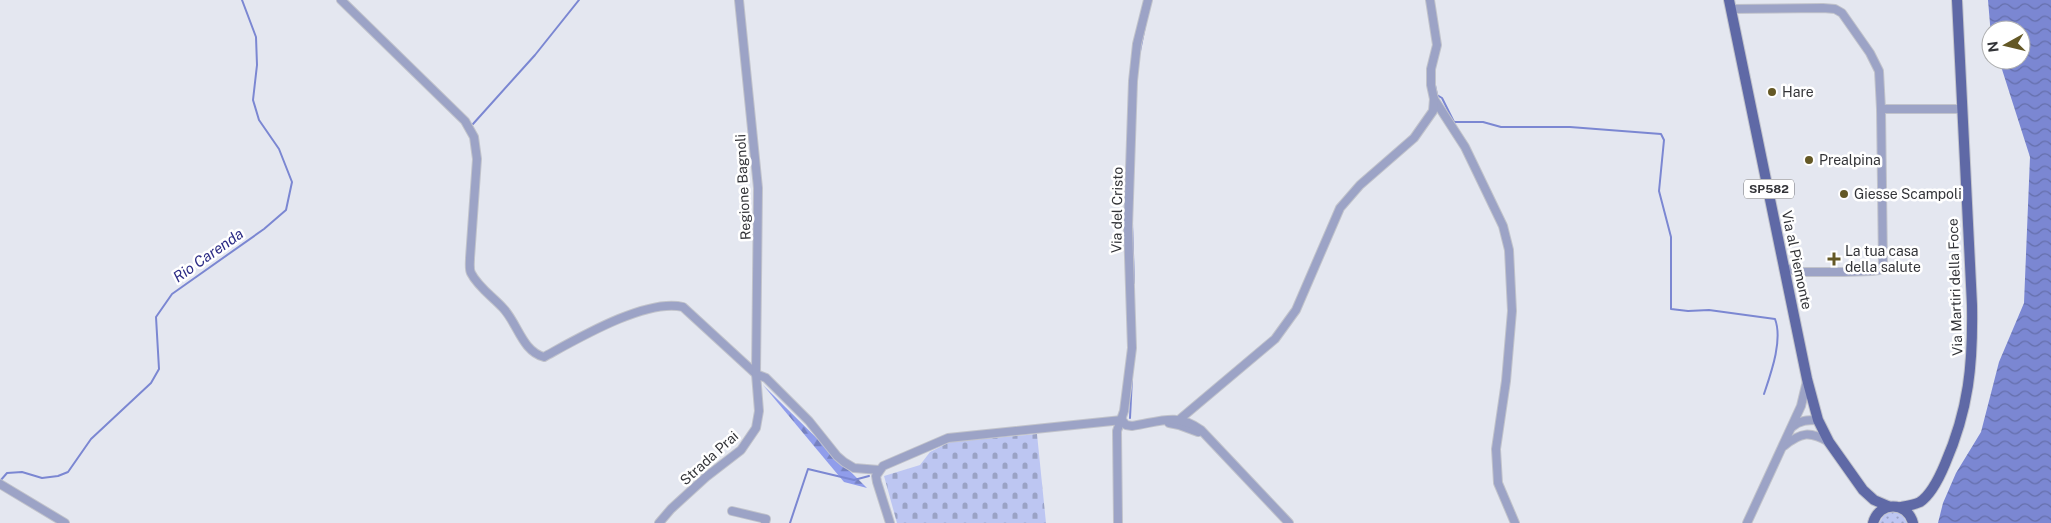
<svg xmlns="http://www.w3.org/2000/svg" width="2051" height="523" viewBox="0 0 2051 523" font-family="'Public Sans',sans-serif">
  <defs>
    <pattern id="grass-dots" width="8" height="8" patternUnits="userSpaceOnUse" patternTransform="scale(1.25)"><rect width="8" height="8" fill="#bdc6f2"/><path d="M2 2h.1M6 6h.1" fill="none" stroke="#9aa2c5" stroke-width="1.8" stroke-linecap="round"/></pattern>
    <pattern id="forest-firs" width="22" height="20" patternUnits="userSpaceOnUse" patternTransform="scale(1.25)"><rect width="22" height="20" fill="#909deb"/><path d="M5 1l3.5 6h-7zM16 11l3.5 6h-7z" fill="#7681bf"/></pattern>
    <pattern id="cemetery-stones" width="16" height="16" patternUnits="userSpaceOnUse" patternTransform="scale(1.25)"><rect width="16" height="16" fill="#bdc6f2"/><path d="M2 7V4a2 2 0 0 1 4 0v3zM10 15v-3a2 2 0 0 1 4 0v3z" fill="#9aa2c5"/></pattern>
    <pattern id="water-waves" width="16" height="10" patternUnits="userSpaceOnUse" patternTransform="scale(1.25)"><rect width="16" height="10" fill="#7b87d2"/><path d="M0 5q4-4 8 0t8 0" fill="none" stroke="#656fab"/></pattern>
  </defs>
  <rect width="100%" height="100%" fill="#e4e7f0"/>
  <!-- grass -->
  <path fill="url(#grass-dots)" d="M1893 511 1902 514 1907 523H1879L1884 515Z"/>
  <!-- forest -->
  <path fill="url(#forest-firs)" d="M763 385 867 488 844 482Z"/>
  <!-- cemetery -->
  <path fill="url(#cemetery-stones)" d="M1037 434 1046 523H897L884 476 920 465 930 452 950 442Z"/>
  <!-- water -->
  <path fill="url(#water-waves)" d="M1988 0H2051V523H1938L1943 503 1956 473 1981 432 1999 362 2024 303 2030 157 1999 60H2021V30H1991V36Z"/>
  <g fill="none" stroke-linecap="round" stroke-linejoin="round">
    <!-- stream -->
    <g stroke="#7b87d2" stroke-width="2">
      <path d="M1140 51 1146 21"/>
      <path d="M1434 81 1437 95 1442 98 1454 122H1483L1501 127H1570L1661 134 1664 140 1659 191 1671 237V309L1688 311 1709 310 1775 319C1783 340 1771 373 1764 394"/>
      <path d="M473 124 535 55 579 0"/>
      <path d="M1132 223 1134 283"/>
      <path d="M1130 418 1132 378"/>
      <path d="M0 481 7 473 22 472 42 478 58 476 68 472 91 439 151 383 159 369 156 317 172 294 264 229 286 210 292 182 279 149 259 120 253 100 257 65 256 37 242 0"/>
      <path d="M790 523 808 469 854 480 869 476"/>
    </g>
    <!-- minor casing -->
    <g stroke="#c1c3cb" stroke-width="10">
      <g id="minor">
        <path d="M341 0 465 121 474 137 477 159 470 258C470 263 469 269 471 273 478 287 493 297 503 308 518 324 522 351 544 357 577 339 646 298 683 307L756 374 766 378 809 421 837 456 844 462 854 468 879 470"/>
        <path d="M1430 0 1437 45 1431 69V85L1434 99 1465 147 1503 226 1509 250 1512 311 1506 381 1496 449 1498 483 1515 523"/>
        <path d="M1731 9 1823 8 1835 9 1842 13 1870 53 1879 71 1881 109 1883 266 1879 270 1872 271 1844 272H1800L1785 268"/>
        <path d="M1881 109H1962"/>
        <path d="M1180 419 1275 339 1296 310 1340 208 1360 185 1414 138 1433 111 1434 99"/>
        <path d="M1169 423 1179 425 1198 432"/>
        <path d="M1792 427C1800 420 1808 420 1818 420"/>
        <path d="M1784 446C1801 432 1810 431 1829 442"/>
        <path d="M0 484 65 523"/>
        <path d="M732 511 766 519 765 523"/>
        <path d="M659 523 671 509 706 477 741 450 756 428 759 411 756 374 758 188 739 0"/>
        <path d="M890 523 877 482 876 476 883 466 948 438 1122 420 1126 425 1132 426C1159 422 1177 412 1201 430L1289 523"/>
        <path d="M1118 523 1117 431 1124 411 1132 348 1128 227 1133 81 1137 44 1148 0"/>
        <path d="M1747 523 1801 406 1807 381"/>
      </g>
    </g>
    <!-- major casing -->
    <g stroke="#c1c3cb" stroke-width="12">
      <g id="major">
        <path d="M1729 0 1807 379 1818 420 1829 442 1863 490 1874 500 1888 506"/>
        <path d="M1901 507C1907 506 1914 505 1920 502 1932 494 1940 476 1945 464 1969 409 1973 364 1972 305L1957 0"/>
        <path d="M1873 523C1879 501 1907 501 1913 523"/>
      </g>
    </g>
    <!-- minor -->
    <use href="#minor" stroke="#9ca3c6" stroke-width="8"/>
    <!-- major -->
    <use href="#major" stroke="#5f69a6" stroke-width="10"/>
  </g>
  <!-- markers -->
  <g fill="#645825" stroke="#fff" stroke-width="2">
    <circle cx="1772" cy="92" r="5"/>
    <circle cx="1809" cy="160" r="5"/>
    <circle cx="1844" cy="194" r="5"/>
    <path d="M1831.5 251.5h5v5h5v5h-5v5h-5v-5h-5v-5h5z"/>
  </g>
  <g text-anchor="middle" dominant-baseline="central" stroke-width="5" stroke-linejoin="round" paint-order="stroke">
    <!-- shield labels -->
    <rect fill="#fff" stroke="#707174" stroke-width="1" x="1744" y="179.5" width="50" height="19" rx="4"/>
    <g font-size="12" font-weight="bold" fill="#333438">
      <text x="1769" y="189">SP582</text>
    </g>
    <!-- poi labels -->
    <g font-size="14" fill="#333438" stroke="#fff" text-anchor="start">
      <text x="1782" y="92">Hare</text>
      <text x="1819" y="160">Prealpina</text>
      <text x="1854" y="194">Giesse Scampoli</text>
      <text x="1845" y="251">La tua casa<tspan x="1845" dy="16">della salute</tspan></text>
    </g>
    <!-- street labels -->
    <g font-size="14" fill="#333438" stroke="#fff">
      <text transform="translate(743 187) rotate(-93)">Regione Bagnoli</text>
      <text transform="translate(1117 210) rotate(-89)">Via del Cristo</text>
      <text transform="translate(1797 260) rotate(78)">Via al Piemonte</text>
      <text transform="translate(1955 287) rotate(-92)">Via Martiri della Foce</text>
      <text transform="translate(709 458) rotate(-42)">Strada Prai</text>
    </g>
    <!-- water labels -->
    <g font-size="15" font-style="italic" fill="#2c2c85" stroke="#fff">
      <text transform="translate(208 255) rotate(-35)">Rio Carenda</text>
    </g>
  </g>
  <!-- north arrow -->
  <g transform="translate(2006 45) rotate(262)"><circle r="24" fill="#ffffff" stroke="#adaeaf"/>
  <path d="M0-4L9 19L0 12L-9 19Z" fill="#645825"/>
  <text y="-8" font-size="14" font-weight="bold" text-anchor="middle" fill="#333438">N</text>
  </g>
</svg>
